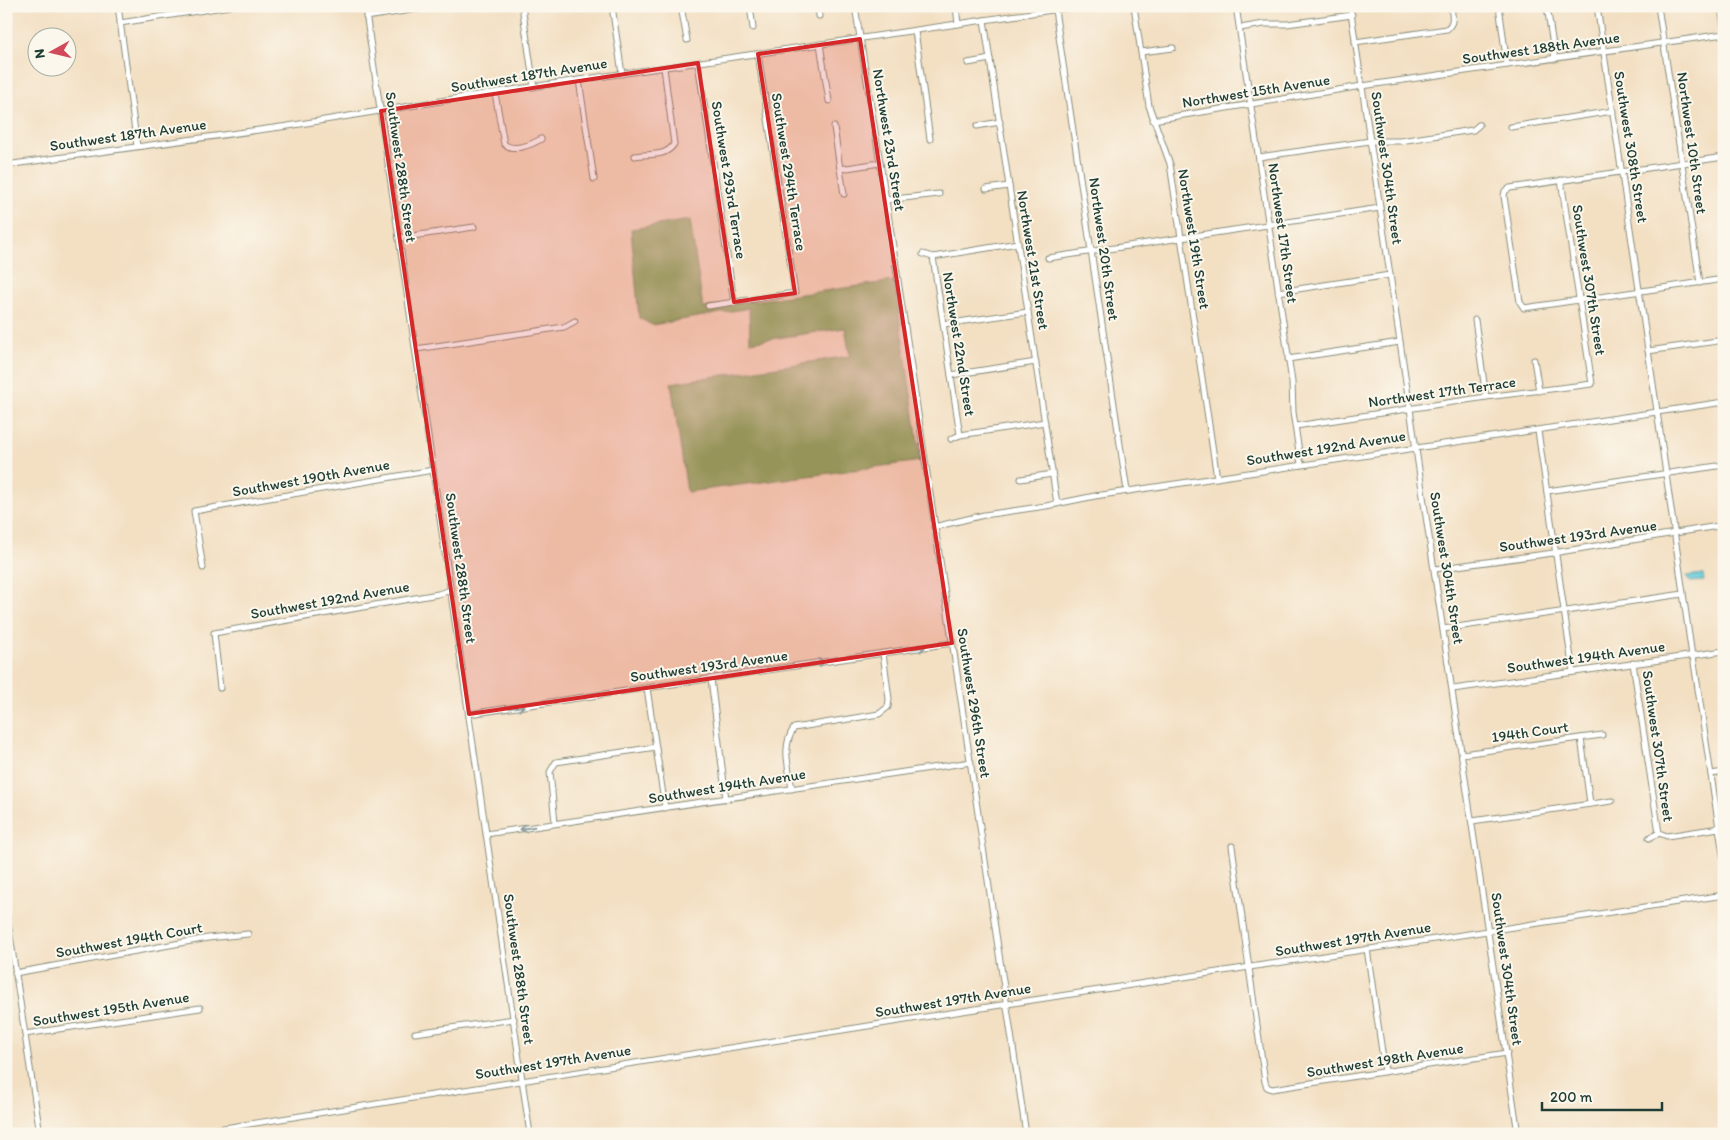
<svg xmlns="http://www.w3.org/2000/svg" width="1730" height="1140" viewBox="0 0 1730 1140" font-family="Itim,sans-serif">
  <rect width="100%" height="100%" fill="#fbf7ec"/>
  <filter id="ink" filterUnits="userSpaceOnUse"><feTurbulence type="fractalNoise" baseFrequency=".02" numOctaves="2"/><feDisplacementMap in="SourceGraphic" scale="10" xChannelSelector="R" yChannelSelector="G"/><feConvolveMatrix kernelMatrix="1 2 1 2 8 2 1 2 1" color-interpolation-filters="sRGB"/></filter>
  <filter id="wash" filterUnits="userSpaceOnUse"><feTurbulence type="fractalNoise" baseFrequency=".0096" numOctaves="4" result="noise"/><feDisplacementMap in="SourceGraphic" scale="20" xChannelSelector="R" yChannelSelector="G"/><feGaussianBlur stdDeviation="1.12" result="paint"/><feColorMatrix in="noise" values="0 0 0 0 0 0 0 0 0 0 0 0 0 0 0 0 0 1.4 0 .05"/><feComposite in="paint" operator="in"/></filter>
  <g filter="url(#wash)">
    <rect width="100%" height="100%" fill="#f3dfc2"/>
    <!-- forest -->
    <path fill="#86b066" stroke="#52764d" d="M690 220 703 308 894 281 921 461 687 492 671 383 850 356 845 328 750 342 749 308 652 325 639 318 631 229Z"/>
    <!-- water -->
    <path fill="#5ec8d9" stroke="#3e8286" d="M1703 574 1704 581 1691 582 1688 580 1687 576Z"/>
  </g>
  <g filter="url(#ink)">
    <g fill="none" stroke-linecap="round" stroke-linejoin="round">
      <!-- minor casing -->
      <g stroke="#898e7b" stroke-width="7">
        <g id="minor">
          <path d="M118 6 137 146"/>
          <path d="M365 6 530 1134"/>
          <path d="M522 6 534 87"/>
          <path d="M612 6 622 74"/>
          <path d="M681 6 687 40"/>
          <path d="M750 6 753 28"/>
          <path d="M818 6 819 16"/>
          <path d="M855 6 886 200 1026 1134"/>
          <path d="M956 6 958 24"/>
          <path d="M1134 6 1149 106 1170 164 1217 478"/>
          <path d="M1236 6 1292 382 1293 412 1301 465"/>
          <path d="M1350 6 1518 1134"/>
          <path d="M1499 6 1507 65"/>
          <path d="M1547 6 1555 59"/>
          <path d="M1597 6 1656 404 1692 656"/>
          <path d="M1658 6 1700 283"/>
          <path d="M1721 6 1724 28"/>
          <path d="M1055 10 1127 491"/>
          <path d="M366 17 437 6"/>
          <path d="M984 20 1057 504"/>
          <path d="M120 23 230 6"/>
          <path d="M1240 28 1264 24H1287L1352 15"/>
          <path d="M915 31 930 139"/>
          <path d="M1355 42 1447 29C1455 22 1452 16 1451 6"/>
          <path d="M820 44 829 101"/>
          <path d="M1141 52 1173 48"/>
          <path d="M698 63 734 302"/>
          <path d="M968 63 990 59"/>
          <path d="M579 80 594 179"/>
          <path d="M495 93 504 144C514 152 531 145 541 139"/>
          <path d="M1153 120 1362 86 1724 34"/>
          <path d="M977 126 1000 122"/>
          <path d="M834 127 840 169 880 163"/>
          <path d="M1511 127 1613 111"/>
          <path d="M635 156C649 153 665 158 674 144L664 68"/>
          <path d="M1259 157 1370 141H1400L1466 131 1473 130 1479 125"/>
          <path d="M1724 157 1510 188 1505 191 1504 196 1520 302 1524 308 1724 279"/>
          <path d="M6 165 288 126 477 95 1079 6"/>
          <path d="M840 169 844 194"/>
          <path d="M986 189 1009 186"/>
          <path d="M886 200 939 194"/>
          <path d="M399 238 474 227"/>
          <path d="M923 254 933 257 1018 243"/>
          <path d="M933 257 960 435"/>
          <path d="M1048 258 1380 208"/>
          <path d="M1278 292 1390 275"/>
          <path d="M708 306 795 293 758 54"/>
          <path d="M1475 320 1486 397"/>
          <path d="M944 324 1028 312"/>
          <path d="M416 349 564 327 575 321"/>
          <path d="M1648 351 1724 340"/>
          <path d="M1288 359 1400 342"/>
          <path d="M1534 360 1539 391"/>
          <path d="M951 375 1036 362"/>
          <path d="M1296 426 1486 397 1592 384 1561 180"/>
          <path d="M1538 431 1573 672"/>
          <path d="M951 439 960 435 1045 422"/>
          <path d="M1021 479 1052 474"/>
          <path d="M1547 491 1724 465"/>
          <path d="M934 527 984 515 1046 506 1095 496 1724 402"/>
          <path d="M203 568 194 511 433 470"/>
          <path d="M1435 569 1553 553 1724 525"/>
          <path d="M1443 629 1683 594"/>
          <path d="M1693 656 1724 861"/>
          <path d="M1633 663 1659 833"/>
          <path d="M711 679 726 799"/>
          <path d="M220 688 214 633 438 594 451 590"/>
          <path d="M647 688 665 808"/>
          <path d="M1453 689 1724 651"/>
          <path d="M469 714 952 643"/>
          <path d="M1581 738 1590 803"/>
          <path d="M1462 754 1602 735"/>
          <path d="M1711 774 1724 772"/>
          <path d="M792 789C789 767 781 747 794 728L879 714 888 707 889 699 883 653"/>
          <path d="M1472 821 1612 801"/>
          <path d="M555 823 550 772 556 762 656 747"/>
          <path d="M1659 833 1667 836 1719 828"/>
          <path d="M486 834 971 762"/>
          <path d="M1649 838 1659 833"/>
          <path d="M1232 846 1265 1082 1267 1087 1272 1089 1507 1053"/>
          <path d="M6 909 40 1134"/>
          <path d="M1367 949 1385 1072"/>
          <path d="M15 973 208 938 248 934"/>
          <path d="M415 1033 514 1019"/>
          <path d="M25 1034 200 1008"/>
          <path d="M186 1134 1007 1004 1724 895"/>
        </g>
      </g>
      <!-- minor -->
      <use href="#minor" stroke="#fff" stroke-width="5"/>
    </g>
    <!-- one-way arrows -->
    <defs><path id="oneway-shaft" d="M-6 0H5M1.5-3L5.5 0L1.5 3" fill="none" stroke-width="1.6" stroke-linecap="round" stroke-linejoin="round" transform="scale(1.25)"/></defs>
    <g stroke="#8f9e9a">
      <use href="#oneway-shaft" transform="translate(918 648) rotate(-8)"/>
      <use href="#oneway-shaft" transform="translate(817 663) rotate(-8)"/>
      <use href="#oneway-shaft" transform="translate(517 707) rotate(-8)"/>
      <use href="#oneway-shaft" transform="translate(527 828) rotate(171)"/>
    </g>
  </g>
  <!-- marked area -->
  <path fill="#d62828" fill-opacity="0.2" stroke="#d62828" stroke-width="4" stroke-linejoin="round" d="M860 39 952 643 469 714 381 111 698 63 734 302 795 293 758 54Z"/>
  <g text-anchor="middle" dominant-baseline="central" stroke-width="4" stroke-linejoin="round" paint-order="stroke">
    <!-- street labels -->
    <g font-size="15" fill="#1f3d34" stroke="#fbf7ec">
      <text transform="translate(1541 48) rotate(-8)">Southwest 188th Avenue</text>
      <text transform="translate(529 75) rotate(-9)">Southwest 187th Avenue</text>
      <text transform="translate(1256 91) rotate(-9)">Northwest 15th Avenue</text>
      <text transform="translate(128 135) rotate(-8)">Southwest 187th Avenue</text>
      <text transform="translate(889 140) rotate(81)">Northwest 23rd Street</text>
      <text transform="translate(1692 143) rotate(82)">Northwest 10th Street</text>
      <text transform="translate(1631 147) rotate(81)">Southwest 308th Street</text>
      <text transform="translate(401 167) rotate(82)">Southwest 288th Street</text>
      <text transform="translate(1387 168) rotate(82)">Southwest 304th Street</text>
      <text transform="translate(789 172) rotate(81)">Southwest 294th Terrace</text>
      <text transform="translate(729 180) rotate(81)">Southwest 293rd Terrace</text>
      <text transform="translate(1283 233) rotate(82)">Northwest 17th Street</text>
      <text transform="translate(1194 239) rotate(81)">Northwest 19th Street</text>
      <text transform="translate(1104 249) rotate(82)">Northwest 20th Street</text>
      <text transform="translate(1033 260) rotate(81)">Northwest 21st Street</text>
      <text transform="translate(1589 280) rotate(81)">Southwest 307th Street</text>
      <text transform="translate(959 344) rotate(81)">Northwest 22nd Street</text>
      <text transform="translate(1442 392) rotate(-8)">Northwest 17th Terrace</text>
      <text transform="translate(1326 448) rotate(-9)">Southwest 192nd Avenue</text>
      <text transform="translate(311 478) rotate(-10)">Southwest 190th Avenue</text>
      <text transform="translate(1578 536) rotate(-8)">Southwest 193rd Avenue</text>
      <text transform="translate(461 568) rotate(82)">Southwest 288th Street</text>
      <text transform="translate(1447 568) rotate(81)">Southwest 304th Street</text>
      <text transform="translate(330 600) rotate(-10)">Southwest 192nd Avenue</text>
      <text transform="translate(1586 657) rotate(-8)">Southwest 194th Avenue</text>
      <text transform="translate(709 666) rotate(-8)">Southwest 193rd Avenue</text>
      <text transform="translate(974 703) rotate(81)">Southwest 296th Street</text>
      <text transform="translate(1530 732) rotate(-8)">194th Court</text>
      <text transform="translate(1658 746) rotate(82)">Southwest 307th Street</text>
      <text transform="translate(727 786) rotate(-9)">Southwest 194th Avenue</text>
      <text transform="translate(1353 939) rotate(-9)">Southwest 197th Avenue</text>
      <text transform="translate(129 940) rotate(-10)">Southwest 194th Court</text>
      <text transform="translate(519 969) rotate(82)">Southwest 288th Street</text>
      <text transform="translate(1507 969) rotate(82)">Southwest 304th Street</text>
      <text transform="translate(953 1000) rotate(-9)">Southwest 197th Avenue</text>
      <text transform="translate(111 1009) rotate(-9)">Southwest 195th Avenue</text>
      <text transform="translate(1385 1060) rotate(-9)">Southwest 198th Avenue</text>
      <text transform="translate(553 1062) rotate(-9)">Southwest 197th Avenue</text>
    </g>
  </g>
  <!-- margin -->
  <rect width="1730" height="1140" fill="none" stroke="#fbf7ec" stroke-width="25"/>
  <!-- north arrow -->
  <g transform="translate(52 52) rotate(262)"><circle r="24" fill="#fbf7ec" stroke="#a3ada2"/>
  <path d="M0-4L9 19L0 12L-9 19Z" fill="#d1495b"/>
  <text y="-8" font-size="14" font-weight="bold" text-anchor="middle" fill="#1f3d34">N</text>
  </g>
  <!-- scale -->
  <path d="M1542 1102v8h120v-8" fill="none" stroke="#1f3d34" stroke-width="2.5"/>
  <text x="1550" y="1102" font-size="15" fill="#1f3d34" stroke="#fbf7ec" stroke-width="4" paint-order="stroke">200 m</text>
</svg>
